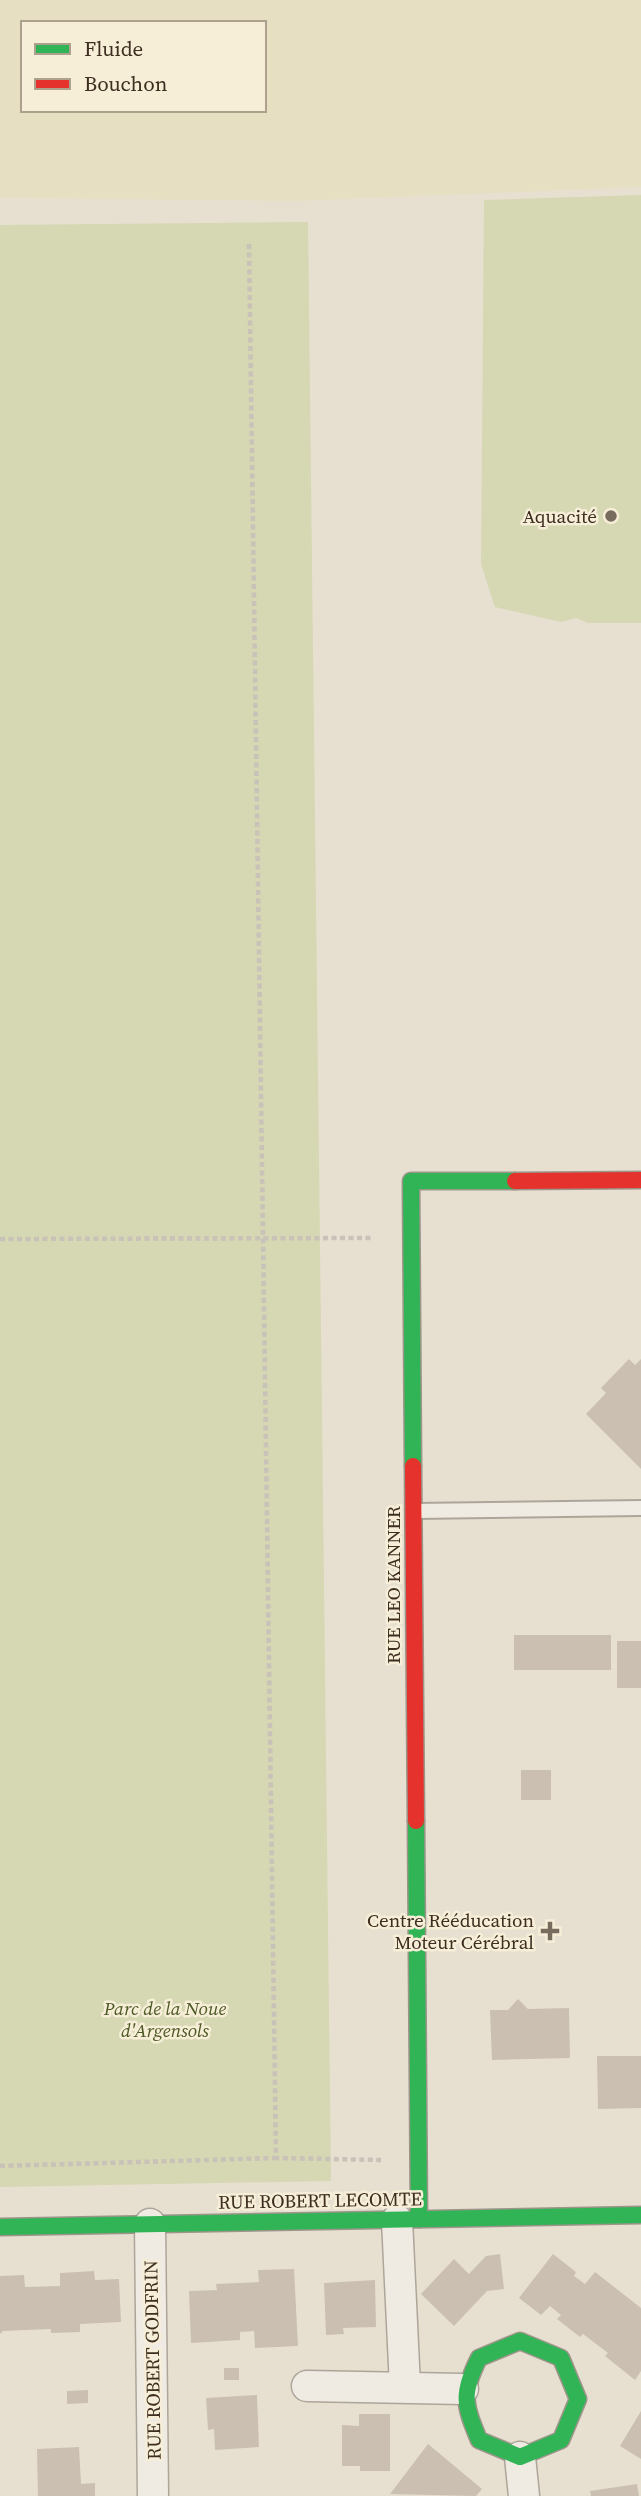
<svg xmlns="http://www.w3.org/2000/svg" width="641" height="2496" viewBox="0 0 641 2496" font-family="'Source Serif 4',serif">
  <rect width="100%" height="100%" fill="#e7e0d1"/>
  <!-- farmland -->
  <path fill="#e6dfc2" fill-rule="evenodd" d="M0 0H641V187L299 201 0 198ZM23 23H264V110H23Z"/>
  <!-- green -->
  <g fill="#d6d7b3">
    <path d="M641 195V623H588L576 618 561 622 495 607 481 564 484 200Z"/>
    <path d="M308 222 331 2181 0 2187V225Z"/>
  </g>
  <!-- building -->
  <g fill="#cbbfb2">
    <path d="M629 1359 635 1365 641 1359V1469L586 1414 606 1393 601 1388Z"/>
    <rect x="514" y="1635" width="97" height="35"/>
    <rect x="617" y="1641" width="24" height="47"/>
    <rect x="521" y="1770" width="30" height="30"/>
    <path d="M518 1999 528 2009 569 2008 570 2058 492 2060 490 2010H508Z"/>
    <path d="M597 2056H641V2108L598 2109Z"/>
    <path d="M500 2254 504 2289 487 2291 454 2326 421 2294 454 2259 469 2274 486 2256Z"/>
    <path d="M553 2254 576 2272 574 2276 585 2284 595 2272 641 2308V2371L635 2380 605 2356 608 2353 583 2334 580 2337 557 2319 561 2315 550 2306 541 2315 519 2298Z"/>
    <path d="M294 2269 298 2346 255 2348 254 2331 240 2332V2340L191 2343 189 2291 217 2290 216 2284 259 2282 258 2270Z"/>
    <path d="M94 2271 95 2280 119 2279 121 2322 80 2324V2332L51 2333V2329L3 2331 0 2334V2276L24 2275 25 2287 60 2286V2273Z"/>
    <path d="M375 2280 376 2327 343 2328 344 2334 326 2335 324 2283Z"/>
    <rect x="224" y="2368" width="15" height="12"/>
    <path d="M88 2390V2403L67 2404V2391Z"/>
    <path d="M257 2395 259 2447 215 2450 214 2429 208 2430 206 2398Z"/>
    <path d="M641 2411V2459L620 2446Z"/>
    <path d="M359 2414H390V2471H360V2466H342V2425L359 2426Z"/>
    <path d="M428 2444 482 2489 476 2496 390 2494Z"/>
    <path d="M79 2447 81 2484 95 2483V2496H38L37 2449Z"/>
    <path d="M637 2484 639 2496H591L590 2491Z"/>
  </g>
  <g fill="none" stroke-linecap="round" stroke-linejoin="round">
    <!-- lane casing -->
    <g stroke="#ada599" stroke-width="18">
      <path id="lane" d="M415 1511 641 1508"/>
    </g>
    <!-- street casing -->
    <g stroke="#ada599" stroke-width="33">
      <g id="street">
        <path d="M397 2220 405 2386"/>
        <path d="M150 2224 153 2496"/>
        <path d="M307 2386 463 2389"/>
        <path d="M520 2457 524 2496"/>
      </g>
    </g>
    <!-- fast casing -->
    <g stroke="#9c958a" stroke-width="19">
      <g id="fast">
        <path d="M413 1466 411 1181H515"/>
        <path d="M416 1821 419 2219"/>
        <path d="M0 2227 641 2215"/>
        <path d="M520 2341 561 2358 578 2399 561 2440 520 2457 479 2440C464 2404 461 2394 479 2358Z"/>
      </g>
    </g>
    <!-- jam casing -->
    <g stroke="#9c958a" stroke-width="19">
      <g id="jam">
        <path d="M515 1181 641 1180"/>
        <path d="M413 1466 416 1821"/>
      </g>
    </g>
    <!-- path -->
    <g stroke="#c8c2b9" stroke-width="4.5" stroke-dasharray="5 3.5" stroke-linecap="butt">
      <path d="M249 244 276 2158 381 2160"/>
      <path d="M0 1239 374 1238"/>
      <path d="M0 2166 276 2158"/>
    </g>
    <!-- lane -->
    <use href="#lane" stroke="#efebe3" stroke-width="14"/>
    <!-- street -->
    <use href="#street" stroke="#efebe3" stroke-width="30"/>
    <!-- fast -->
    <use href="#fast" stroke="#30b455" stroke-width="16"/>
    <!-- jam -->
    <use href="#jam" stroke="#e5322d" stroke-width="16"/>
  </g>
  <!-- markers -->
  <g fill="#786c5e" stroke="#f7eed8" stroke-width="2.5">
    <circle cx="611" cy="516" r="7"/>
    <path d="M546.5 1920.5h7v7h7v7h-7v7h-7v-7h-7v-7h7z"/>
  </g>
  <g text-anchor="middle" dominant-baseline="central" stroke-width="5" stroke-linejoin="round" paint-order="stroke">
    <!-- poi labels -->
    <g font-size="19" fill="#3d2e20" stroke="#f7eed8" text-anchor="end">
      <text x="597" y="516">Aquacité</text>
      <text x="534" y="1920">Centre Rééducation<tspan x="534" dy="22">Moteur Cérébral</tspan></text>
    </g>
    <!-- street labels -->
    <g font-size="19" fill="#3d2e20" stroke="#f7eed8">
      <text transform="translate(393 1585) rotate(-90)">RUE LEO KANNER</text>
      <text transform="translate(320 2200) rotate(-1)">RUE ROBERT LECOMTE</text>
      <text transform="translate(152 2360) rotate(-91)">RUE ROBERT GODFRIN</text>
    </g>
    <!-- park labels -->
    <g font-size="19" font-style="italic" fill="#4d5a26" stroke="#f7eed8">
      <text x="165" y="2008">Parc de la Noue<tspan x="165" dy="22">d'Argensols</tspan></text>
    </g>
  </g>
  <!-- legend -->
  <rect x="21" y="21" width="245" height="91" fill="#f7eed8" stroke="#ada18e" stroke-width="2"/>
  <rect x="35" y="44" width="35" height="10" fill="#30b455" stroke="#ada18e" stroke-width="2"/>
  <text x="84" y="56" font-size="21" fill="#3d2e20">Fluide</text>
  <rect x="35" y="79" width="35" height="10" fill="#e5322d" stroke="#ada18e" stroke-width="2"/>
  <text x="84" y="91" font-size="21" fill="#3d2e20">Bouchon</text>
</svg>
